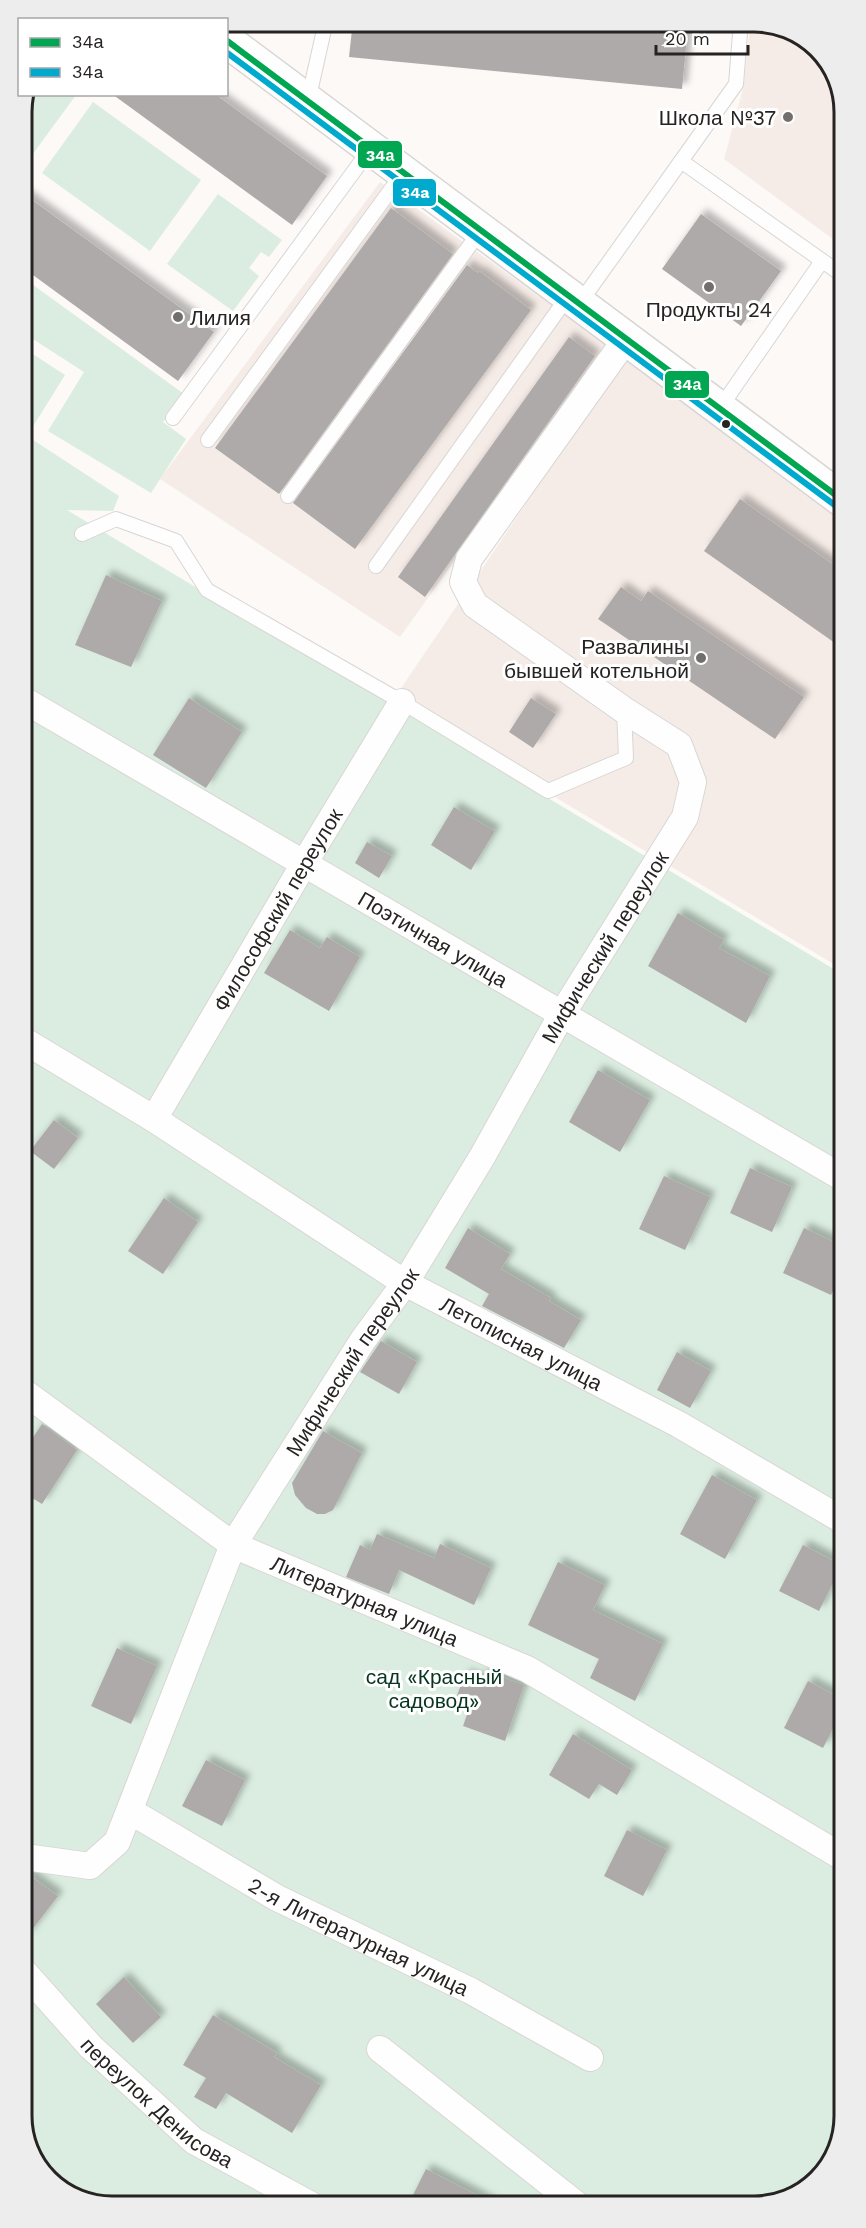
<svg xmlns="http://www.w3.org/2000/svg" width="866" height="2228" viewBox="0 0 866 2228" font-family="'Work Sans',sans-serif">
  <defs>
    <filter id="shadow"><feDropShadow dx="5.5" dy="-5.5" stdDeviation="3" flood-color="#0004"/></filter>
  </defs>
  <rect width="100%" height="100%" fill="#fcf9f7"/>
  <!-- built -->
  <g fill="#f6ece7">
    <path d="M751 21H760L810 40 840 83 841 245 724 159 743 89Z"/>
    <path d="M380 182 608 346 400 637 160 479Z"/>
    <path d="M626 356 841 516 842 969 393 700Z"/>
  </g>
  <!-- green -->
  <g fill="#dbede0">
    <path d="M26 95H76L27 162 21 158V106Z"/>
    <path d="M93 102 201 180 150 251 42 173Z"/>
    <path d="M218 194 282 240 269 257 261 252 249 268 259 276 233 311 167 264Z"/>
    <path d="M22 277 184 394 163 422 186 439 151 493 48 431 84 372 22 332Z"/>
    <path d="M22 347 65 375 27 436 119 496 113 511 67 510 842 974 845 2117 826 2171 783 2202 106 2207 56 2188 26 2145Z"/>
  </g>
  <!-- building -->
  <g fill="#adaaa9" filter="url(#shadow)">
    <path d="M353 21H642L688 26 682 89 349 57Z"/>
    <path d="M112 94H215L327 176 292 225Z"/>
    <path d="M21 192 214 332 178 381 22 267Z"/>
    <path d="M391 208 453 254 279 494 215 448Z"/>
    <path d="M701 214 781 271 741 326 662 269Z"/>
    <path d="M467 265 478 273 479 271 531 310 355 549 293 503Z"/>
    <path d="M569 337 595 356 425 597 398 577Z"/>
    <path d="M740 499 841 570 842 648 704 551Z"/>
    <path d="M106 575 162 601 131 667 75 645Z"/>
    <path d="M621 587 641 601 648 591 804 697 775 739 598 619Z"/>
    <path d="M189 698 242 732 206 788 153 755Z"/>
    <path d="M531 698 556 714 533 748 509 732Z"/>
    <path d="M454 807 495 831 471 870 431 845Z"/>
    <path d="M367 842 392 856 379 878 355 863Z"/>
    <path d="M678 913 724 940 719 948 770 976 746 1023 648 966Z"/>
    <path d="M290 930 320 948 327 937 360 957 329 1011 264 973Z"/>
    <path d="M598 1070 650 1100 620 1152 569 1122Z"/>
    <path d="M54 1120 78 1138 54 1169 30 1151Z"/>
    <path d="M750 1168 792 1187 772 1232 730 1213Z"/>
    <path d="M664 1176 710 1197 685 1250 639 1229Z"/>
    <path d="M164 1198 198 1222 163 1274 128 1251Z"/>
    <path d="M468 1228 510 1254 501 1269 551 1298 549 1301 581 1320 564 1348 482 1306 489 1294 445 1268Z"/>
    <path d="M804 1228 843 1246V1270L831 1295 783 1273Z"/>
    <path d="M381 1341 417 1362 399 1394 360 1372Z"/>
    <path d="M677 1352 711 1371 690 1408 657 1390Z"/>
    <path d="M42 1424 77 1450 42 1504 24 1493V1451Z"/>
    <path d="M323 1431 362 1453 333 1510 325 1514H317L306 1508 295 1495 292 1483Z"/>
    <path d="M712 1475 757 1500 725 1559 680 1534Z"/>
    <path d="M377 1534 434 1558 440 1544 491 1568 474 1605 399 1570 389 1594 346 1577 360 1545 370 1550Z"/>
    <path d="M803 1545 842 1565 819 1611 779 1591Z"/>
    <path d="M558 1562 605 1585 593 1610 663 1644 635 1701 590 1678 599 1659 528 1625Z"/>
    <path d="M117 1648 157 1666 131 1724 91 1706Z"/>
    <path d="M485 1671 524 1685 505 1741 463 1726 470 1706 455 1701 465 1674 482 1680Z"/>
    <path d="M808 1681 844 1700V1707L823 1748 784 1728Z"/>
    <path d="M573 1734 632 1770 617 1795 599 1784 589 1799 549 1775Z"/>
    <path d="M206 1760 245 1780 222 1826 182 1806Z"/>
    <path d="M627 1830 667 1850 643 1896 604 1876Z"/>
    <path d="M25 1872 58 1896 25 1939Z"/>
    <path d="M124 1977 161 2017 133 2043 96 2004Z"/>
    <path d="M213 2015 277 2053 274 2057 321 2085 292 2133 226 2093 216 2109 194 2097 206 2078 183 2065Z"/>
    <path d="M426 2169 494 2204 408 2205Z"/>
  </g>
  <g fill="none" stroke-linecap="round" stroke-linejoin="round">
    <!-- lane casing -->
    <g stroke="#d8d6d4" stroke-width="16">
      <g id="lane">
        <path d="M308 101 326 21"/>
        <path d="M681 161 841 274"/>
        <path d="M579 304 736 84 741 21"/>
        <path d="M720 408 822 261"/>
        <path d="M173 418 371 148"/>
        <path d="M208 440 403 173"/>
        <path d="M288 496 481 230"/>
        <path d="M82 534 116 519 176 541 207 590 402 702 548 791 626 758 624 710"/>
        <path d="M376 566 569 295"/>
      </g>
    </g>
    <!-- street casing -->
    <g stroke="#d8d6d4" stroke-width="28">
      <g id="street">
        <path id="s1" d="M22 699 843 1178"/>
        <path id="s2" d="M23 1040 154 1119 405 1283 678 1424 844 1521"/>
        <path id="s3" d="M154 1119 305 862 402 702"/>
        <path id="s4" d="M24 1392 233 1545 527 1669 844 1858"/>
        <path id="s5" d="M130 1811 277 1898 471 1991 590 2058"/>
        <path id="s6" d="M25 1857 90 1866 117 1842 233 1545 363 1340 405 1283 482 1157 562 1014 685 817 693 782 679 745 624 710 475 605 463 582 469 559 626 339"/>
        <path id="s7" d="M25 1973 91 2047 194 2141 311 2205"/>
        <path d="M380 2049 576 2204"/>
      </g>
    </g>
    <!-- secondary casing -->
    <g stroke="#d8d6d4" stroke-width="36">
      <path id="secondary" d="M226 40 841 499"/>
    </g>
    <!-- lane -->
    <use href="#lane" stroke="#fffefe" stroke-width="14"/>
    <!-- street -->
    <use href="#street" stroke="#fffefe" stroke-width="26"/>
    <!-- secondary -->
    <use href="#secondary" stroke="#fffefe" stroke-width="33"/>
    <!-- bus-1 casing -->
    <g stroke="#fff" stroke-width="10">
      <path id="bus-1" d="M226 40 841 499"/>
    </g>
    <!-- bus-2 casing -->
    <g stroke="#fff" stroke-width="10">
      <path id="bus-2" d="M226 52 836 506"/>
    </g>
    <!-- bus-1 -->
    <use href="#bus-1" stroke="#00a651" stroke-width="6"/>
    <!-- bus-2 -->
    <use href="#bus-2" stroke="#00a9ce" stroke-width="6"/>
  </g>
  <!-- markers -->
  <g fill="#716e6d" stroke="#fff" stroke-width="2">
    <circle cx="788" cy="117" r="6"/>
    <circle cx="709" cy="287" r="6"/>
    <circle cx="178" cy="317" r="6"/>
    <circle cx="701" cy="658" r="6"/>
  </g>
  <circle fill="#262322" stroke="#fff" stroke-width="2" cx="726" cy="424" r="5"/>
  <g text-anchor="middle" dominant-baseline="central" stroke-width="6" stroke-linejoin="round" paint-order="stroke">
    <!-- poi labels -->
    <g font-size="21" fill="#262322" stroke="#fff" text-anchor="end">
      <text x="776" y="117">Школа №37</text>
      <text x="709" y="309" text-anchor="middle">Продукты 24</text>
      <text x="190" y="317" text-anchor="start">Лилия</text>
      <text x="689" y="646">Развалины<tspan x="689" dy="24">бывшей котельной</tspan></text>
    </g>
    <!-- street labels -->
    <g font-size="21" fill="#262322" stroke="#fff">
      <text stroke="none"><textPath href="#s3" startOffset="243">Философский переулок</textPath></text>
      <text stroke="none"><textPath href="#s1" startOffset="476">Поэтичная улица</textPath></text>
      <text stroke="none"><textPath href="#s6" startOffset="1125">Мифический переулок</textPath></text>
      <text stroke="none"><textPath href="#s2" startOffset="584">Летописная улица</textPath></text>
      <text stroke="none"><textPath href="#s6" startOffset="639">Мифический переулок</textPath></text>
      <text stroke="none"><textPath href="#s4" startOffset="402">Литературная улица</textPath></text>
      <text stroke="none"><textPath href="#s5" startOffset="261">2-я Литературная улица</textPath></text>
      <text stroke="none"><textPath href="#s7" startOffset="186">переулок Денисова</textPath></text>
    </g>
    <!-- park labels -->
    <g font-size="21" fill="#073521" stroke="#fff">
      <text x="434" y="1676">сад «Красный<tspan x="434" dy="24">садовод»</tspan></text>
    </g>
  </g>
  <!-- crop -->
  <path d="M0 0H866V2228H0ZM112 32H754A80 80 0 0 1 834 112V2116A80 80 0 0 1 754 2196H112A80 80 0 0 1 32 2116V112A80 80 0 0 1 112 32Z" fill="#eeeded" fill-rule="evenodd"/>
  <path fill="none" stroke="#262322" stroke-width="3" d="M112 32H754A80 80 0 0 1 834 112V2116A80 80 0 0 1 754 2196H112A80 80 0 0 1 32 2116V112A80 80 0 0 1 112 32Z"/>
  <g stroke="#fff" stroke-width="2">
    <rect x="357" y="140" width="46" height="29" rx="6" fill="#00a651"/>
    <rect x="392" y="178" width="45" height="29" rx="6" fill="#00a9ce"/>
    <rect x="664" y="370" width="46" height="29" rx="6" fill="#00a651"/>
  </g>
  <g font-size="16" text-anchor="middle" font-weight="bold" fill="#fff">
    <text x="380" y="161">34а</text>
    <text x="415" y="198">34a</text>
    <text x="687" y="390">34а</text>
  </g>
  <!-- legend -->
  <rect x="18" y="18" width="210" height="78" fill="#ffffff" stroke="#a8a7a7" stroke-width="1.5"/>
  <rect x="30" y="38" width="30" height="9" fill="#00a651" stroke="#a8a7a7" stroke-width="1.5"/>
  <text x="72" y="48" font-size="18" fill="#262322">34а</text>
  <rect x="30" y="68" width="30" height="9" fill="#00a9ce" stroke="#a8a7a7" stroke-width="1.5"/>
  <text x="72" y="78" font-size="18" fill="#262322">34a</text>
  <!-- scale -->
  <path d="M656 45v9h92v-9" fill="none" stroke="#262322" stroke-width="3"/>
  <text x="665" y="45" font-size="18" fill="#262322" stroke="#ffffff" stroke-width="4.5" paint-order="stroke">20 m</text>
</svg>
